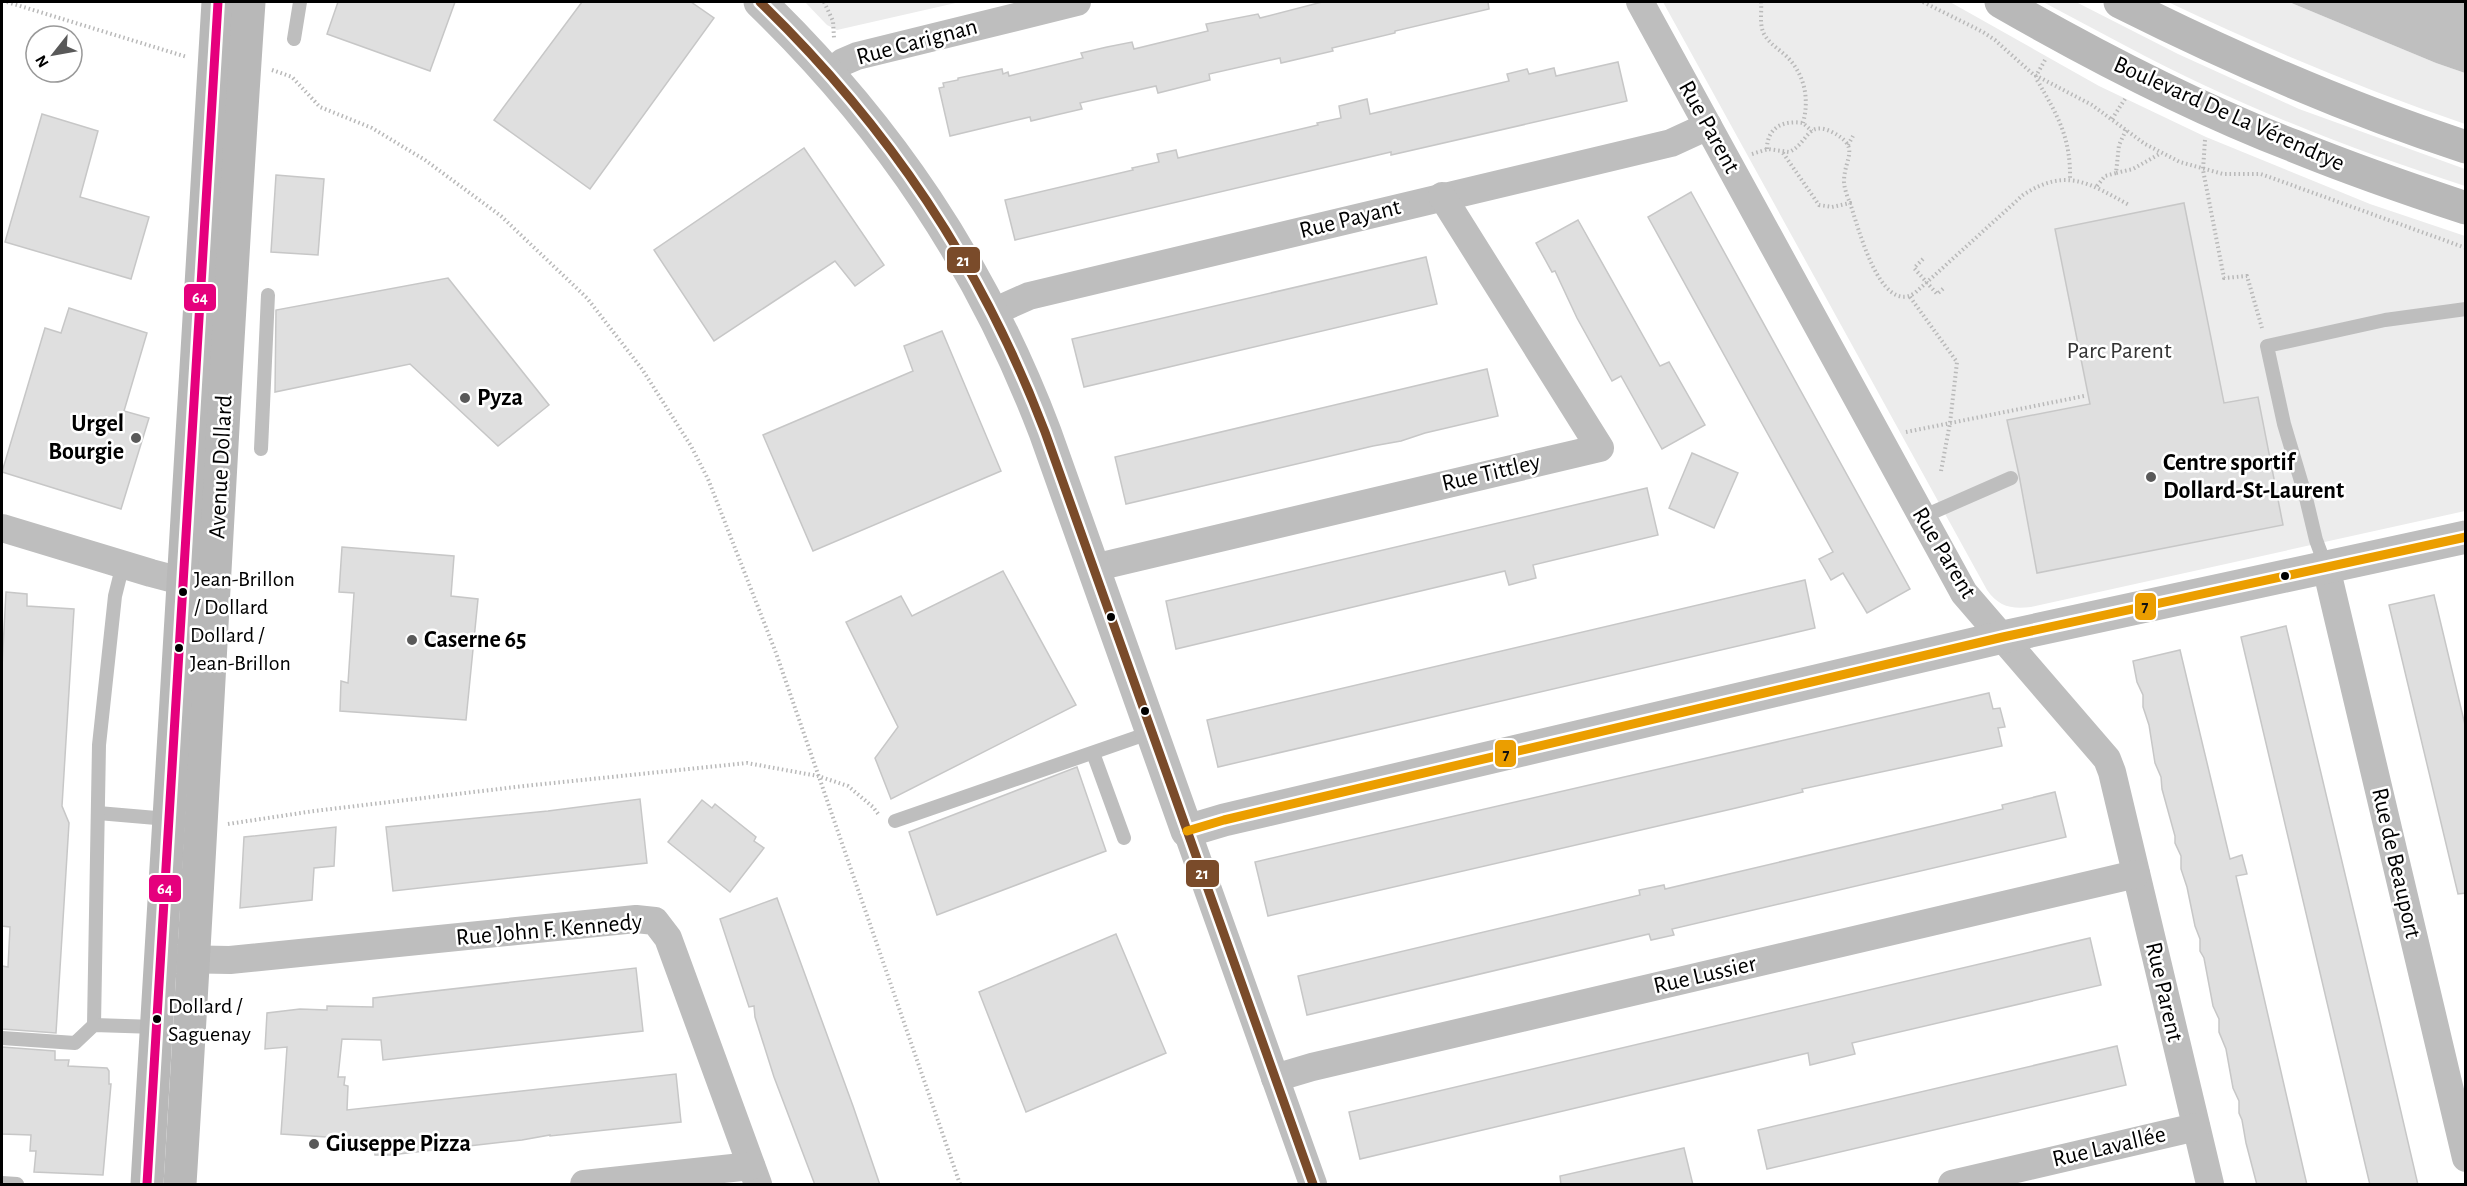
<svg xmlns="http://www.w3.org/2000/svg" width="2467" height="1186" viewBox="0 0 2467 1186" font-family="'Alegreya Sans',sans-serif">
  <rect width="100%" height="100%" fill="#fff"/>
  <!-- green -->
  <g fill="#ececec">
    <path d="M805 2H960L837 30 827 25Z"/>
    <path d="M1663 2H1950L2099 86 2206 137 2370 204 2465 236V511L2031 607C2011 609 1999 607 1987 590Z"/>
    <path d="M2043 2H2076L2178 54 2299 109 2465 169V186C2349 149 2232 103 2124 45 2097 31 2070 16 2043 2Z"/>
    <path d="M2168 2H2289L2436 63 2465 73V124C2363 89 2265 48 2168 2Z"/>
  </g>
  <!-- water -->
  <path fill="#bfbfbf" d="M2289 2H2465V73L2436 63Z"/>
  <!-- building -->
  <g fill="#dfdfdf" stroke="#c7c7c7" stroke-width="1.5">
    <path d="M338 2H455L430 71 327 34Z"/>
    <path d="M582 2H691L714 18 590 189 494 120Z"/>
    <path d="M1322 2H1488L1489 9 1395 31V33L1332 48 1333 51 1281 63 1280 58 1209 74 1210 80 1158 93 1156 86 1080 103 1082 109 1056 115 1031 121 1030 117 950 136 939 88 944 87 943 83 958 80V78L1002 69 1003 74 1008 72 1009 76 1083 58 1081 53 1107 47 1132 42 1134 49 1208 31 1206 24 1258 14 1260 18Z"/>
    <path d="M1618 62 1627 101 1391 155V152L1015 240 1005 200 1133 170 1132 168 1159 162 1157 154 1176 150 1178 158 1318 125 1317 123 1341 118 1339 106 1367 99 1370 114 1509 81 1507 74 1527 69 1529 74 1554 68 1556 76Z"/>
    <path d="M42 114 98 131 80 197 149 217 131 279 5 242Z"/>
    <path d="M804 148 884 265 855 286 835 261 714 341 654 250Z"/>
    <path d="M276 175 324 179 318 255 271 252Z"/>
    <path d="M1691 192 1910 589 1867 613 1843 573 1831 580 1819 559 1833 552 1648 217Z"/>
    <path d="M2184 203 2224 403 2258 397 2283 525 2037 573 2019 475 2007 420 2090 404 2055 229Z"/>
    <path d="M1578 220 1660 366 1669 362 1705 425 1662 449 1621 376 1612 381 1577 318 1555 271 1552 272 1536 243Z"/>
    <path d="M1426 257 1437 304 1084 387 1072 339Z"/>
    <path d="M448 278 549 405 498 446 410 364 275 392 276 310Z"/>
    <path d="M69 308 147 333 124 411 149 418 121 509 2 472 45 328 61 333Z"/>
    <path d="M942 331 1001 471 813 551 763 435 913 371 904 346Z"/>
    <path d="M1487 369 1498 416 1425 433 1401 441 1373 446 1126 504 1115 457Z"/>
    <path d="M1692 453 1738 473 1714 528 1669 508Z"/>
    <path d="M1647 488 1658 535 1533 565 1536 578 1509 585 1505 571 1176 649 1166 601Z"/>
    <path d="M342 547 454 556 451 596 478 599 466 720 340 711 341 681 348 683 354 593 339 592Z"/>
    <path d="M1003 571 1076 705 891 799 875 758 898 727 846 622 901 596 912 616Z"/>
    <path d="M1805 580 1815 628 1218 767 1207 720Z"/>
    <path d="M6 592 27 594V606L74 609 62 806 69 823 56 1033 2 1029V966L8 967 10 927 2 926V667Z"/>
    <path d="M2434 595 2466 729V893L2458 894 2389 605Z"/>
    <path d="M2286 626 2378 1013 2418 1185H2370L2362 1151 2241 637Z"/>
    <path d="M2180 650 2230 859 2242 855 2247 874 2236 876 2307 1185H2257L2246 1143 2242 1120 2239 1113V1101L2233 1088 2226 1049 2219 1032V1019L2213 1006 2204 958 2200 951V939L2195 926 2187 887 2181 869V856L2175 843V836L2162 789 2161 777 2155 763 2149 725 2143 707V695L2137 682 2133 661Z"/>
    <path d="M1989 693 1993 709 2000 708 2005 727 1998 728 2002 746 1802 789 1803 792 1736 808 1268 916 1255 862Z"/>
    <path d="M1077 767 1106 851 937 915 909 832Z"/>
    <path d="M2055 792 2066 837 1672 929 1674 935 1651 940 1649 934 1307 1015 1298 976 1640 895 1639 890 1664 885 1665 889 1941 824 2003 809 2002 805Z"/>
    <path d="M640 799 647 863 393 891 386 827 548 811Z"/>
    <path d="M702 800 712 808 715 804 756 837 754 841 764 848 730 892 668 842Z"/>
    <path d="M336 827 334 866 314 868 312 900 240 908 244 837Z"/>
    <path d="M777 898 853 1106 880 1185H815L774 1077 755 1017 754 1006 749 1007 720 919Z"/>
    <path d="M1116 934 1166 1053 1026 1112 979 992Z"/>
    <path d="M2090 938 2101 985 1852 1043 1855 1054 1810 1065 1808 1053 1360 1159 1349 1112Z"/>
    <path d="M636 968 643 1031 383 1060 381 1040 342 1039 338 1077H345L344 1085 348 1086 347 1110 676 1074 681 1122 550 1136V1135L522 1140 390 1155H375L373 1140 281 1134 287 1047 265 1049 267 1013 300 1009 327 1010V1006L373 1007V998Z"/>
    <path d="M2117 1046 2126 1085 1767 1169 1758 1130Z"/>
    <path d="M2 1047 55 1051V1060H69L68 1066 107 1068 109 1071V1084H111L103 1175 34 1172 36 1151H30L31 1135 2 1134Z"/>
    <path d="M1684 1148 1693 1185H1561L1560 1176Z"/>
  </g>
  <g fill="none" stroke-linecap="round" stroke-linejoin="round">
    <!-- path -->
    <g stroke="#b9b9b9" stroke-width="4" stroke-dasharray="1.5 3" stroke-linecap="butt">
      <path d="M7 2 187 57"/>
      <path d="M824 2 833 21 834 38"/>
      <path d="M1761 2C1762 12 1759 24 1764 34 1769 43 1777 48 1784 54 1804 72 1810 97 1803 123"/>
      <path d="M1923 2 1983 32 1995 40 2033 74 2092 105 2145 144 2180 162 2223 174H2261L2466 248"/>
      <path d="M2045 60 2036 76 2037 80C2058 116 2071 138 2070 180"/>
      <path d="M272 70 292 77 320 107 372 128 425 160 501 216 587 298 642 369 691 446 708 479 776 653 960 1184"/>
      <path d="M2112 119 2125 99"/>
      <path d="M2126 130 2119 145 2116 173 2133 169 2161 153"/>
      <path d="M2205 140 2203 170 2224 278 2247 276 2262 328"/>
      <path d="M1848 145 1853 136"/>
      <path d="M1767 149C1767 127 1784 120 1803 123L1812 131"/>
      <path d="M1783 153 1819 205 1832 207 1850 203C1858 226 1880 316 1915 293L2023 195C2066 167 2089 183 2129 205"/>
      <path d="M1752 154 1768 149 1789 152C1801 147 1805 135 1813 130 1819 127 1826 129 1832 132 1861 147 1845 157 1844 180 1844 188 1847 196 1850 203H1852"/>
      <path d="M2097 186 2105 176 2116 173"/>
      <path d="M1923 259 1914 268 1937 294 1945 287"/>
      <path d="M1910 297 1957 362 1950 423 1941 471"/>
      <path d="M1906 432 2084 396"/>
      <path d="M228 824 314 811 524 786 747 763 818 776 848 786 873 807 879 815"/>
    </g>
    <!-- service -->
    <g stroke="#bebebe" stroke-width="14">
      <path d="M294 39 300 2"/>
      <path d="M261 449 268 295"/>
      <path d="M1922 517 2011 478"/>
      <path d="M2326 567 2316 540 2306 498 2284 424 2267 346 2385 320 2466 309"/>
      <path d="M1093 753 1124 838"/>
      <path d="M98 813 168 819"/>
      <path d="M895 821 1152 732"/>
      <path d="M94 1025 99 745 115 596 123 564"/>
      <path d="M2 1038 75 1043 94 1025 156 1027"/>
      <path d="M2 1183 17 1184"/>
    </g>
    <!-- minor -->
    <g stroke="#bebebe" stroke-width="28">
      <path d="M1640 2 1964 593 2107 759 2112 772 2210 1184"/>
      <path d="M830 72 843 62 857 56 1077 2"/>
      <path d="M993 312 1029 296 1671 143 1708 126"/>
      <path d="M2 528 151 573 204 587"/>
      <path d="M2326 567 2466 1158"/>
      <path d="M1093 568 1600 448 1442 196"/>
      <path d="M1187 831 1313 1184"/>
      <path d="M172 959 230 960 636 919 655 921 668 938 758 1184"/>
      <path d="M1275 1078 1312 1067 2136 874"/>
      <path d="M584 1184 751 1166"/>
      <path d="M1952 1184 2196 1127"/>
    </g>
    <!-- tertiary -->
    <path stroke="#bebebe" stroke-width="33" d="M760 2C888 126 981 264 1045 432L1187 831 1224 820 2003 637 2466 537"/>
    <!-- secondary -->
    <g stroke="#b8b8b8" stroke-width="33">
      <path d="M2001 2C2095 56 2193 107 2294 146 2351 169 2408 189 2466 208"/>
      <path d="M2120 2C2232 58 2346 108 2466 147"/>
      <path d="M147 1184 218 2"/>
      <path d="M180 1184C205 790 222 396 249 2"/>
    </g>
    <!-- bus-1 casing -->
    <g stroke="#fff" stroke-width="14">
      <path id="bus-1" d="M147 1184 218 2"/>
    </g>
    <!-- bus-2 casing -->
    <g stroke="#fff" stroke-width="14">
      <path id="bus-2" d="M760 2C888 126 981 264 1045 432L1313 1184"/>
    </g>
    <!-- bus-3 casing -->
    <g stroke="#fff" stroke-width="14">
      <path id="bus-3" d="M1187 831 1224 820 2003 637 2466 537"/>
    </g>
    <!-- bus-1 -->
    <use href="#bus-1" stroke="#e5007d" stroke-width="9"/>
    <!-- bus-2 -->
    <use href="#bus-2" stroke="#7a4b2a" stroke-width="9"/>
    <!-- bus-3 -->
    <use href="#bus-3" stroke="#eb9e00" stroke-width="9"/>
  </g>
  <!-- markers -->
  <g fill="#595959" stroke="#fff" stroke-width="2">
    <circle cx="465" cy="398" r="6"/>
    <circle cx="136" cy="438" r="6"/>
    <circle cx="2151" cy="477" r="6"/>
    <circle cx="412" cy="640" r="6"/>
    <circle cx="314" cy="1144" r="6"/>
  </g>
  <g fill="#000" stroke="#fff" stroke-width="2">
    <circle cx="2285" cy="576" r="5"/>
    <circle cx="183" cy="592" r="5"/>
    <circle cx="1111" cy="617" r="5"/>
    <circle cx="179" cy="648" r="5"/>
    <circle cx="1145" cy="711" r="5"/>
    <circle cx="157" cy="1019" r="5"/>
  </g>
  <g text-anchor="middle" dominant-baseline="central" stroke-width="5" stroke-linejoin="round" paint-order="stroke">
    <!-- bus labels -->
    <g font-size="22" fill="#000" stroke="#fff" text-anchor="start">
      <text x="194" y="579">Jean-Brillon<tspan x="194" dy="28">/ Dollard</tspan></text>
      <text x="190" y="635">Dollard /<tspan x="190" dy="28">Jean-Brillon</tspan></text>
      <text x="168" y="1006">Dollard /<tspan x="168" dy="28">Saguenay</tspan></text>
    </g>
    <!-- street labels -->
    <g font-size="24" fill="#000" stroke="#fff">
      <text transform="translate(917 42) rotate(-15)">Rue Carignan</text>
      <text transform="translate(2229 114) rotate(24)">Boulevard De La Vérendrye</text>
      <text transform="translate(1709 127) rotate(61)">Rue Parent</text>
      <text transform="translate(1350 219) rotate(-14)">Rue Payant</text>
      <text transform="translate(221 467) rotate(-87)">Avenue Dollard</text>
      <text transform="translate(1491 473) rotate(-13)">Rue Tittley</text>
      <text transform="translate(1944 553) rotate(59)">Rue Parent</text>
      <text transform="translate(2396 863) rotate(77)">Rue de Beauport</text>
      <text transform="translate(549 930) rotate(-5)">Rue John F. Kennedy</text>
      <text transform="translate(1705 975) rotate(-13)">Rue Lussier</text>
      <text transform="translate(2164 992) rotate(77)">Rue Parent</text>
      <text transform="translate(2109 1147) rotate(-13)">Rue Lavallée</text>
    </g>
    <!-- park labels -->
    <g font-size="24" fill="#333" stroke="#fff">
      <text x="2119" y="351">Parc Parent</text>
    </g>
    <!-- poi labels -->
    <g font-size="24" font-weight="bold" fill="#000" stroke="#fff" text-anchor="start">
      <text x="477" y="398">Pyza</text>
      <text x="124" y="424" text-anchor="end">Urgel<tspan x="124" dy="28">Bourgie</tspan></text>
      <text x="2163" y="463">Centre sportif<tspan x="2163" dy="28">Dollard-St-Laurent</tspan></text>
      <text x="424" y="640">Caserne 65</text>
      <text x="326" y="1144">Giuseppe Pizza</text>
    </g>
  </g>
  <g stroke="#fff" stroke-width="2">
    <rect x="946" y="246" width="35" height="28" rx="6" fill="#7a4b2a"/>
    <rect x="183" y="283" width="34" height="29" rx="6" fill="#e5007d"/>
    <rect x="2134" y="592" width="23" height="29" rx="6" fill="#eb9e00"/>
    <rect x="1494" y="739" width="23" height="29" rx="6" fill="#eb9e00"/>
    <rect x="1185" y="859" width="35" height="29" rx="6" fill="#7a4b2a"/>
    <rect x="148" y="874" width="34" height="29" rx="6" fill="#e5007d"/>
  </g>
  <g font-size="16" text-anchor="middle" font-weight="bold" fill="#fff">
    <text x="963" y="266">21</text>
    <text x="200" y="303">64</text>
    <text x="1202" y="879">21</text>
    <text x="165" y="894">64</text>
  </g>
  <g font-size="16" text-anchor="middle" font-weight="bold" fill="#111">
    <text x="2145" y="612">7</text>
    <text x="1506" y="760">7</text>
  </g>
  <!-- border -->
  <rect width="2467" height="1186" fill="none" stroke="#000000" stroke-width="6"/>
  <!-- north arrow -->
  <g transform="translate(54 54) rotate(239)"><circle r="28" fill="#ffffff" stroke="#999999" stroke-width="1.5"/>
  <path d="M0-4.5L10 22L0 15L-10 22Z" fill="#595959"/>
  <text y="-9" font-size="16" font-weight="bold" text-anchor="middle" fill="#000000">N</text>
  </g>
</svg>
